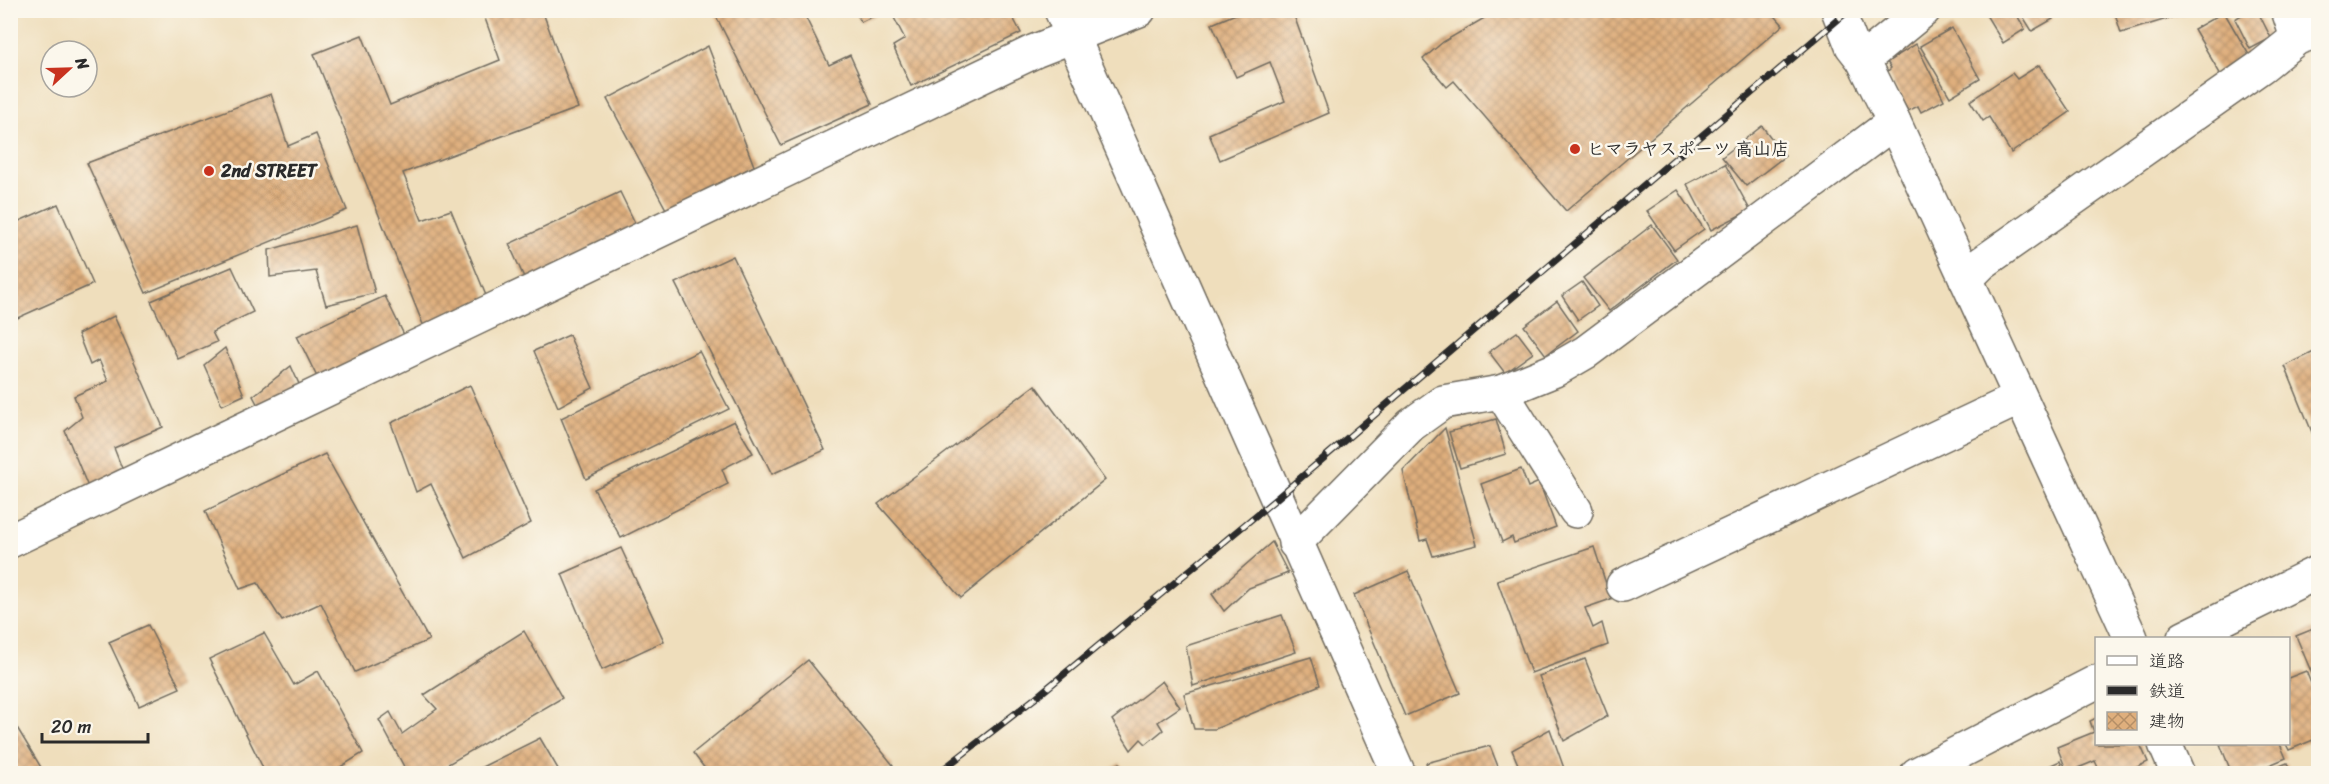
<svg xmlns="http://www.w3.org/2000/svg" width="2329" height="784" viewBox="0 0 2329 784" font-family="Sriracha,'Klee One',sans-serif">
  <defs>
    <pattern id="building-cross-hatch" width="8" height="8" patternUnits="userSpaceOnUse" patternTransform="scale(1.5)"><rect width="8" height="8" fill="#dfaf7d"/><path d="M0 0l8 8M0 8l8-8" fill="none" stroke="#b58f67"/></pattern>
  </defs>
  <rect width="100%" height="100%" fill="#fbf7ec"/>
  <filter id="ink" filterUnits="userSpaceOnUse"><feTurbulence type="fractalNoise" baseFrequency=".0167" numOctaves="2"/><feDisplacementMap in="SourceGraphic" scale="12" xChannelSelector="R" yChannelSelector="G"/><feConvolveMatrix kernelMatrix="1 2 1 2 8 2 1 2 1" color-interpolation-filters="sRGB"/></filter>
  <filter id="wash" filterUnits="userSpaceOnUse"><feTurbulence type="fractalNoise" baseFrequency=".008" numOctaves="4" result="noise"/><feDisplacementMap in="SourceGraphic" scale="24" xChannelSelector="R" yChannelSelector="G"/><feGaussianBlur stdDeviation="1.35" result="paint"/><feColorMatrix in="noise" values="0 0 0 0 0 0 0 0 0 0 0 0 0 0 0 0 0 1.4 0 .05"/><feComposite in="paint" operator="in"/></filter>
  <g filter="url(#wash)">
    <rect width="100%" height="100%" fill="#efdebc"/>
    <g id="blocks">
      <!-- building -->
      <g fill="url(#building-cross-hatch)">
        <path d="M482 10H542L578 108 403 173 422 220 451 210 487 298 424 327 314 54 362 35 390 105 500 60Z"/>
        <path d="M713 10H802L829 65 850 55 872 104 781 145Z"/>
        <path d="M855 10H886L861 22Z"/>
        <path d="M890 10H947L949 16 961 10H1009L1021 33 911 86 893 46 905 39Z"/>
        <path d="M1245 10H1292L1329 113 1220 160 1209 134 1285 101 1270 62 1236 77 1212 24Z"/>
        <path d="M1498 10H1770L1783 25 1566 211 1454 81 1447 87 1423 59 1443 42Z"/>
        <path d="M1983 10H2014L2025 29 2003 43Z"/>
        <path d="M2019 10H2047L2053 19 2032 31Z"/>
        <path d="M2114 10H2193V11L2121 33Z"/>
        <path d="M2249 10H2257L2271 38 2250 49 2235 19Z"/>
        <path d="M2224 12 2252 60 2222 77 2194 29Z"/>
        <path d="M1952 28 1980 79 1950 97 1920 46Z"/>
        <path d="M1916 44 1944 100 1921 112 1918 106 1908 111 1887 72 1891 68 1887 62Z"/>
        <path d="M708 46 754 166 667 211 607 99Z"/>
        <path d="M2039 65 2070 112 2011 153 1989 117 1983 121 1970 101 2012 73 2017 79Z"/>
        <path d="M271 94 288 146 316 134 347 210 146 293 87 163Z"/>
        <path d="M1762 126 1785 156 1746 186 1722 157Z"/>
        <path d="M1725 164 1750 210 1711 230 1687 184Z"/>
        <path d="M1678 190 1704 229 1674 250 1647 211Z"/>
        <path d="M620 192 637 227 527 284 509 244Z"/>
        <path d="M58 204 93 284 13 320 10 313V225Z"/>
        <path d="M357 225 375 293 326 305 316 271 270 277 269 250Z"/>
        <path d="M1652 225 1677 259 1609 311 1583 278Z"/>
        <path d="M733 256 825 450 772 474 675 283Z"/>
        <path d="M232 267 253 312 212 332 217 342 178 359 151 301Z"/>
        <path d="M1582 282 1598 306 1578 320 1562 296Z"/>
        <path d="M385 296 407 341 320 383 297 336Z"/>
        <path d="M1557 301 1578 331 1546 355 1524 326Z"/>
        <path d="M114 316 163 427 114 448 125 476 90 492 65 431 82 417 74 396 108 381 99 360 90 365 78 334Z"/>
        <path d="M1517 332 1533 353 1505 373 1489 352Z"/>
        <path d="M569 335 593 388 558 407 534 351Z"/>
        <path d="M225 348 244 395 222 405 204 365Z"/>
        <path d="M2318 350V447L2285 366Z"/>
        <path d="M699 351 729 409 586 479 561 418Z"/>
        <path d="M291 366 303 393 262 413 253 396Z"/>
        <path d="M470 385 531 523 466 558 431 484 416 492 391 423Z"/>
        <path d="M1035 385 1105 480 961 598 878 504Z"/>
        <path d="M1496 419 1506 454 1460 468 1449 432Z"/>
        <path d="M734 421 753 453 722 469 728 484 621 538 594 489Z"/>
        <path d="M1445 428 1477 545 1433 556 1427 539 1420 541 1403 471Z"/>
        <path d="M325 454 429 640 355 672 321 603 282 621 258 583 240 589 205 511Z"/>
        <path d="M1521 469 1528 487 1539 482 1556 527 1514 543 1512 537 1502 542 1481 484Z"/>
        <path d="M1272 542 1288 573 1249 588 1224 611 1212 594Z"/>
        <path d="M1594 547 1611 599 1585 608 1593 628 1602 623 1608 645 1531 673 1497 580Z"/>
        <path d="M621 548 664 641 602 670 562 574Z"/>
        <path d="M1408 571 1460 693 1405 716 1354 595Z"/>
        <path d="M1282 615 1296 652 1193 686 1186 646Z"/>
        <path d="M148 625 180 688 139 706 109 642Z"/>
        <path d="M2318 627V674L2313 676 2296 636Z"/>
        <path d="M524 631 562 698 431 774H408L379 720 390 712 402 734 437 709 424 695Z"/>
        <path d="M264 633 294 685 318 671 363 753 337 769 339 774H266L209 659Z"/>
        <path d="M1311 657 1320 685 1215 729H1194L1184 694Z"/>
        <path d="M1585 659 1608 716 1564 741 1539 676Z"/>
        <path d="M808 660 893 765 884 774H709L693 753Z"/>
        <path d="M2306 671 2318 701V738L2289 750 2286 744H2288V678Z"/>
        <path d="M1162 681 1180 707 1158 722 1163 730 1146 744 1141 739 1131 750 1112 720Z"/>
        <path d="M10 716 45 774H10Z"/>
        <path d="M2096 718V744H2140L2148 762 2122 774H2101L2095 761 2078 768 2081 774H2068L2057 747 2094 732 2090 721Z"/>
        <path d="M1550 729 1566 774H1522L1512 750Z"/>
        <path d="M540 738 561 774H482L480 768Z"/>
        <path d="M2220 744H2280L2286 758 2248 774H2232Z"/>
        <path d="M1490 746 1501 774H1431L1426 763Z"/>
        <path d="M2060 761 2065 774H2031Z"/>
        <path d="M1120 763 1126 774H1103Z"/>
        <path d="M2287 763 2291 774H2263V773Z"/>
      </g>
    </g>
  </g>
  <g filter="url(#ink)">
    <use href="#blocks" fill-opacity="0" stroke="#706a5e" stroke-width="1.5"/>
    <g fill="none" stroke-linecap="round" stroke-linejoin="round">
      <!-- minor casing -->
      <g stroke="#706a5e" stroke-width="36">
        <g id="minor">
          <path d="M1061 10 1399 774"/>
          <path d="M1838 10 1852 46 1863 60 1894 122 2131 638"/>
          <path d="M2288 10 2297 38"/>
          <path d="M1863 60 1924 10"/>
          <path d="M1966 279 1982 263 2262 66 2297 38 2318 31"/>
          <path d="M1501 392 1576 511"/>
          <path d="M10 541 1035 51 1139 10"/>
          <path d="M1295 543 1411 425 1443 402 1501 392 1555 370 1586 352 1894 122"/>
          <path d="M1623 585 2020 398"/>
          <path d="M2184 638 2318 572"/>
          <path d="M2165 744 2178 774"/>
          <path d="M1917 774 2096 682"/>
        </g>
      </g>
      <!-- minor -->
      <use href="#minor" stroke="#fff" stroke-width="33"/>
      <!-- rail casing -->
      <g stroke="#2b2b2b" stroke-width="7">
        <path id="rail" d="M937 774 1034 699 1277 498 1849 10"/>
      </g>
      <!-- rail -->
      <use href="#rail" stroke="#fbf7ec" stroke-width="4.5" stroke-dasharray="14" stroke-linecap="butt"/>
    </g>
  </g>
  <!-- markers -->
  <g fill="#c8321e" stroke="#fbf7ec" stroke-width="2">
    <circle cx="1575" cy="149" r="6"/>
    <circle cx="209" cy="171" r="6"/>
  </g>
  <g text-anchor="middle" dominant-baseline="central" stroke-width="5" stroke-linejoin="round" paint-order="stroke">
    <!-- poi labels -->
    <g font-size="18" font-weight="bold" fill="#2b2b2b" stroke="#fbf7ec" text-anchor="start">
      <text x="1587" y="149">ヒマラヤスポーツ 高山店</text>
      <text x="221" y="171">2nd STREET</text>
    </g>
  </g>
  <!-- margin -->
  <rect width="2329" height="784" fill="none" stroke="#fbf7ec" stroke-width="36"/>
  <!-- legend -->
  <rect x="2095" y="637" width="195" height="108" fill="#fbf7ec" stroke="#a8a59f" stroke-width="1.5"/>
  <rect x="2107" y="656" width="30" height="9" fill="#ffffff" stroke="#a8a59f" stroke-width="1.5"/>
  <text x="2149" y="667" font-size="18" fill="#2b2b2b">道路</text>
  <rect x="2107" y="686" width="30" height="9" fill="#2b2b2b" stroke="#a8a59f" stroke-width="1.5"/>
  <text x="2149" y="697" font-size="18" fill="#2b2b2b">鉄道</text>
  <rect x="2107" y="712" width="30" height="18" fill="url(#building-cross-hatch)" stroke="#a8a59f" stroke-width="1.5"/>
  <text x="2149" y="727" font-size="18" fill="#2b2b2b">建物</text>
  <!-- north arrow -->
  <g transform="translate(69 69) rotate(68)"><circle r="28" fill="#fbf7ec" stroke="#a8a59f" stroke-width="1.5"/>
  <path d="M0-4.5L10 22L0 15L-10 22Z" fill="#c8321e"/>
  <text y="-9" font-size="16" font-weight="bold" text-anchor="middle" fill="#2b2b2b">N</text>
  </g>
  <!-- scale -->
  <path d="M42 733v9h106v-9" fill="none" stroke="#2b2b2b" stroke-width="3"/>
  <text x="51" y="733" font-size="18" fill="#2b2b2b" stroke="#fbf7ec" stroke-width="4.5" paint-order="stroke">20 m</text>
</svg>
